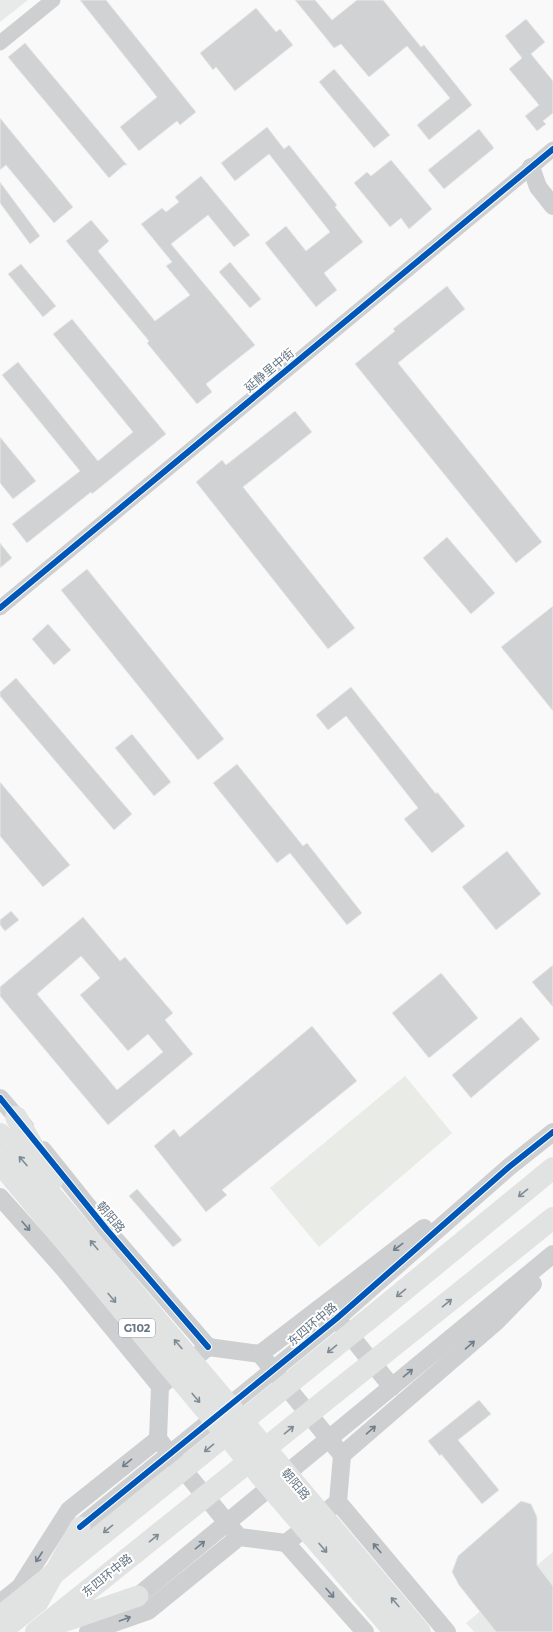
<svg xmlns="http://www.w3.org/2000/svg" width="553" height="1632" viewBox="0 0 553 1632" font-family="Montserrat,'Noto Sans SC',sans-serif">
  <rect width="100%" height="100%" fill="#f9f9f9"/>
  <!-- built -->
  <g fill="#e8e9e9">
    <path d="M0 0H28L0 22Z"/>
    <path d="M553 1552V1632H474L466 1623Z"/>
  </g>
  <!-- green -->
  <path fill="#e8ebe6" d="M405 1076 452 1133 319 1247 270 1188Z"/>
  <!-- building -->
  <g fill="#d0d2d3" stroke="#e8e8e8" fill-rule="evenodd">
    <path d="M80 0H106L196 112 180 125 177 121 139 151 120 127 157 97Z"/>
    <path d="M295 0H315L332 20 357 0H383L421 47 424 45 472 105 429 140 417 125 450 98 407 46 369 77 341 44 334 48Z"/>
    <path d="M256 8 276 32 280 29 293 45 235 91 216 67 213 70 200 53Z"/>
    <path d="M526 19 545 42 531 54 553 81V113L543 121 546 124 537 131 525 116 539 105 509 69 522 58 505 36Z"/>
    <path d="M25 43 127 165H124L109 178 8 57Z"/>
    <path d="M334 69 390 135 374 148 319 82Z"/>
    <path d="M0 118 73 207 54 223 6 165 0 170Z"/>
    <path d="M267 127 284 149 289 145 337 205 335 207 363 242 324 273 337 290 316 307 265 243 286 226 306 251 330 232 269 154 235 181 221 163Z"/>
    <path d="M479 129 494 148 444 189 428 170Z"/>
    <path d="M391 160 432 209 409 229 401 218 390 227 354 183 367 172 371 176Z"/>
    <path d="M201 176 250 235 234 247 208 215 171 244 255 345 206 384 212 392 197 404 147 343 149 341 66 241 91 220 109 241 98 251 155 321 190 295 166 266 172 262 141 224 162 208 166 212 179 202 175 197Z"/>
    <path d="M0 182 40 236 30 244 0 203Z"/>
    <path d="M230 262 261 299 250 308 219 272Z"/>
    <path d="M21 264 56 306 43 317 8 274Z"/>
    <path d="M447 286 465 309 398 363 542 542 516 563 355 364 395 331 393 329Z"/>
    <path d="M72 319 166 434 92 494 91 492 27 543 12 524 80 471 2 375 18 362 98 461 133 432 53 334Z"/>
    <path d="M295 411 312 432 243 487 355 628 328 649 196 482 222 460 226 465Z"/>
    <path d="M0 437 36 481 13 499 0 483Z"/>
    <path d="M447 537 495 593 471 614 423 558Z"/>
    <path d="M0 543 12 558 0 568Z"/>
    <path d="M87 569 224 739 198 760 61 590Z"/>
    <path d="M553 606V711L501 647Z"/>
    <path d="M48 624 71 650 54 665 32 639Z"/>
    <path d="M16 678 132 814 114 830 0 696V692Z"/>
    <path d="M351 687 436 794 437 792 465 826 432 853 404 819 418 808 346 716 328 730 316 715Z"/>
    <path d="M132 734 171 782 154 796 115 748Z"/>
    <path d="M237 764 303 846 307 843 362 913 347 925 290 853 277 863 213 783Z"/>
    <path d="M0 782 70 865 43 887 0 836Z"/>
    <path d="M507 851 541 894 496 930 462 887Z"/>
    <path d="M11 911 19 920 5 931 0 925V920Z"/>
    <path d="M83 917 120 961 125 957 173 1013 165 1020 193 1054 108 1125 0 996V987ZM81 956 100 978 80 995 128 1051 148 1034 163 1052 117 1090 37 994Z"/>
    <path d="M553 965V1007L532 982Z"/>
    <path d="M441 973 478 1018 429 1058 392 1013Z"/>
    <path d="M521 1017 540 1039 471 1098 452 1075Z"/>
    <path d="M312 1026 357 1081 222 1190 227 1195 206 1212 154 1146 174 1129 180 1137Z"/>
    <path d="M137 1189 182 1240 173 1247 129 1196Z"/>
    <path d="M479 1400 491 1414 458 1440 499 1490 482 1504 441 1454 440 1456 428 1441Z"/>
    <path d="M521 1501 531 1504 537 1517V1565L553 1586V1632H496L459 1585 452 1572 458 1556Z"/>
  </g>
  <g fill="none" stroke-linecap="round" stroke-linejoin="round">
    <!-- minor -->
    <g stroke="#cecfd0" stroke-width="15">
      <path d="M0 43 53 0"/>
      <path d="M0 608 553 149"/>
    </g>
    <!-- tertiary -->
    <g stroke="#cecfd0" stroke-width="18">
      <path d="M531 167 538 187 553 206"/>
      <path d="M0 1098 25 1127"/>
      <path d="M43 1150 107 1230 208 1347"/>
      <path d="M0 1197 64 1269 160 1386"/>
      <path d="M341 1324 392 1387"/>
      <path d="M208 1347 260 1354 342 1455 338 1502 286 1543 239 1537 158 1439 160 1386Z"/>
      <path d="M260 1354 424 1228"/>
      <path d="M342 1455 496 1322 533 1284"/>
      <path d="M338 1502 447 1632"/>
      <path d="M80 1527 336 1319 509 1167 553 1132"/>
      <path d="M286 1543 365 1632"/>
      <path d="M138 1596 553 1254"/>
      <path d="M0 1603 20 1587 69 1510 158 1439"/>
      <path d="M88 1632 148 1611 239 1537"/>
    </g>
    <!-- secondary -->
    <g stroke="#e1e2e2" stroke-width="21">
      <path d="M1 1632 38 1602 80 1527"/>
      <path d="M47 1632 57 1624 138 1596"/>
    </g>
    <!-- trunk -->
    <g stroke="#e1e2e2" stroke-width="22">
      <path d="M16 1117 52 1180"/>
      <path d="M0 1134 420 1632"/>
      <path d="M0 1163 270 1487 395 1632"/>
      <path d="M0 1617 374 1315 553 1168"/>
      <path d="M36 1632 553 1218"/>
    </g>
    <!-- cycleway casing -->
    <g stroke="#fff" stroke-width="8">
      <g id="cycleway">
        <path d="M0 608 553 149"/>
        <path d="M0 1098 107 1230 208 1347"/>
        <path d="M80 1527 336 1319 509 1167 553 1132"/>
      </g>
    </g>
    <!-- cycleway -->
    <use href="#cycleway" stroke="#0057b8" stroke-width="6"/>
  </g>
  <!-- one-way arrows -->
  <defs><path id="oneway-shaft" d="M-6 0H5M1.5-3L5.5 0L1.5 3" fill="none" stroke-width="1.6" stroke-linecap="round" stroke-linejoin="round"/></defs>
  <g stroke="#7e8c96">
    <use href="#oneway-shaft" transform="translate(23 1161) rotate(-131)"/>
    <use href="#oneway-shaft" transform="translate(523 1193) rotate(141)"/>
    <use href="#oneway-shaft" transform="translate(94 1245) rotate(-130)"/>
    <use href="#oneway-shaft" transform="translate(401 1293) rotate(141)"/>
    <use href="#oneway-shaft" transform="translate(112 1298) rotate(50)"/>
    <use href="#oneway-shaft" transform="translate(447 1303) rotate(-39)"/>
    <use href="#oneway-shaft" transform="translate(178 1344) rotate(-130)"/>
    <use href="#oneway-shaft" transform="translate(332 1349) rotate(141)"/>
    <use href="#oneway-shaft" transform="translate(196 1398) rotate(50)"/>
    <use href="#oneway-shaft" transform="translate(289 1430) rotate(-39)"/>
    <use href="#oneway-shaft" transform="translate(209 1448) rotate(141)"/>
    <use href="#oneway-shaft" transform="translate(108 1529) rotate(141)"/>
    <use href="#oneway-shaft" transform="translate(154 1538) rotate(-39)"/>
    <use href="#oneway-shaft" transform="translate(323 1548) rotate(49)"/>
    <use href="#oneway-shaft" transform="translate(395 1602) rotate(-130)"/>
  </g>
  <g stroke="#707f8b">
    <use href="#oneway-shaft" transform="translate(26 1226) rotate(49)"/>
    <use href="#oneway-shaft" transform="translate(398 1247) rotate(143)"/>
    <use href="#oneway-shaft" transform="translate(470 1345) rotate(-41)"/>
    <use href="#oneway-shaft" transform="translate(408 1373) rotate(-40)"/>
    <use href="#oneway-shaft" transform="translate(371 1430) rotate(-41)"/>
    <use href="#oneway-shaft" transform="translate(127 1463) rotate(141)"/>
    <use href="#oneway-shaft" transform="translate(200 1545) rotate(-39)"/>
    <use href="#oneway-shaft" transform="translate(377 1548) rotate(-130)"/>
    <use href="#oneway-shaft" transform="translate(39 1557) rotate(123)"/>
    <use href="#oneway-shaft" transform="translate(330 1593) rotate(49)"/>
    <use href="#oneway-shaft" transform="translate(125 1619) rotate(-20)"/>
  </g>
  <g text-anchor="middle" dominant-baseline="central" stroke-width="4" stroke-linejoin="round" paint-order="stroke">
    <!-- shield labels -->
    <rect fill="#fff" stroke="#939fa8" stroke-width="1" x="119" y="1319" width="36" height="18" rx="3"/>
    <g font-size="11" font-weight="bold" fill="#657683">
      <text x="137" y="1328">G102</text>
    </g>
    <!-- street labels -->
    <g font-size="12" fill="#657683" stroke="#fff">
      <text transform="translate(269 370) rotate(-40)">延静里中街</text>
      <text transform="translate(111 1217) rotate(50)">朝阳路</text>
      <text transform="translate(312 1324) rotate(-40)">东四环中路</text>
      <text transform="translate(296 1484) rotate(50)">朝阳路</text>
      <text transform="translate(107 1575) rotate(-39)">东四环中路</text>
    </g>
  </g>
</svg>
